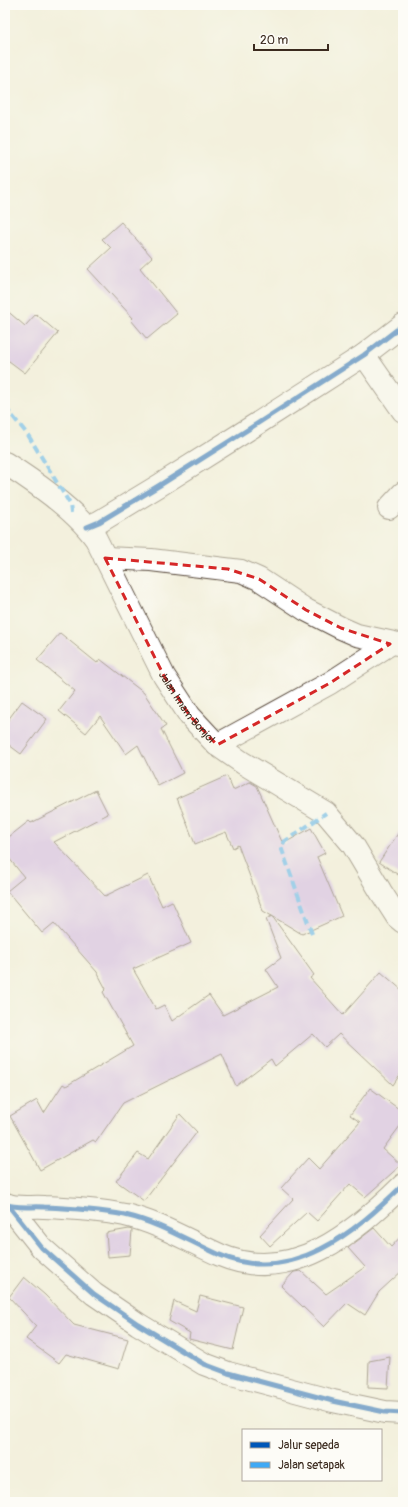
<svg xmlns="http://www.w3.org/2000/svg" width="408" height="1507" viewBox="0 0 408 1507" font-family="Pangolin,sans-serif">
  <rect width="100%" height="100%" fill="#fdfcf7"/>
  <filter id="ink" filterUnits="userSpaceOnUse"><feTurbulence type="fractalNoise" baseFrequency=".025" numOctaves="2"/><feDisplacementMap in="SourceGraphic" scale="8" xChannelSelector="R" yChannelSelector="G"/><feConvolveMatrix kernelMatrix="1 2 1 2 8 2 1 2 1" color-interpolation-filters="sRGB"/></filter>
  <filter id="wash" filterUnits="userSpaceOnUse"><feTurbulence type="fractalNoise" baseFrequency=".012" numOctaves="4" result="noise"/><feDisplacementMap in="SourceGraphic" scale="16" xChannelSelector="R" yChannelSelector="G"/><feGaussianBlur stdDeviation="0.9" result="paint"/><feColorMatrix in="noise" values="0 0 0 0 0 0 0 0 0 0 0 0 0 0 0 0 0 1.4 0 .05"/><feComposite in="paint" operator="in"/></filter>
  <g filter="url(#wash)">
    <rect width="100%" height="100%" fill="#f3f0dd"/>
    <g id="blocks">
      <!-- building -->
      <g fill="#cdaeec">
        <path d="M121 222 152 257 140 268 177 314 147 339 131 320 133 318 88 269 111 248 102 239Z"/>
        <path d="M5 309 25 326 36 314 58 333 25 373 5 358Z"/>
        <path d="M60 633 97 663 100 659 144 693 166 726 161 729 183 773 158 786 138 745 126 754 100 716 86 733 59 711 75 691 37 660Z"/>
        <path d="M22 701 47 719 21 754 5 742V724Z"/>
        <path d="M227 776 233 790 250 782 257 786 283 844 311 828 325 853 317 857 342 916 302 934 272 916 314 975 310 978 343 1015 381 972 403 991V1070L393 1085 339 1034 325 1047 313 1034 275 1066 271 1059 236 1086 222 1054 123 1103 96 1142 93 1140 40 1170 10 1116 37 1100 44 1113 63 1084 66 1086 133 1046 103 992 106 989 97 972 54 923 42 933 7 891 24 877 5 853V840L29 821 31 823 96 790 108 814 54 842 105 896 148 875 162 906 172 901 191 943 133 969 156 1009 164 1005 172 1021 209 995 223 1015 278 987 266 969 281 958 266 919 272 916 263 911 238 845 233 848 226 832 195 844 177 798Z"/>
        <path d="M403 826V878L379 862Z"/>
        <path d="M370 1088 403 1112V1122L383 1149 401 1165 365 1197 350 1184 317 1221 307 1212 270 1246 260 1235 293 1199 281 1188 308 1158 319 1169 360 1122 350 1115Z"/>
        <path d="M180 1114 197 1132 144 1201 116 1181 138 1153 148 1159Z"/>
        <path d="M374 1228 391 1247 403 1234V1270L379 1292 365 1315 347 1303 324 1327 281 1286 294 1272 301 1271 326 1294 365 1267 348 1248Z"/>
        <path d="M129 1229 132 1230 130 1255 108 1257 106 1233Z"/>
        <path d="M24 1277 45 1295 74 1325 128 1339 119 1369 66 1354 59 1363 26 1339 36 1326 9 1297Z"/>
        <path d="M200 1296 243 1307 233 1350 189 1339 190 1333 169 1321 174 1301 196 1311Z"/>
        <path d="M390 1357 388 1388 368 1387 369 1361Z"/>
      </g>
    </g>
  </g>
  <g filter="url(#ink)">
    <use href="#blocks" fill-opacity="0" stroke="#57483b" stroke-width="1"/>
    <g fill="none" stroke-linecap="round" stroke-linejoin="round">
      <!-- minor casing -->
      <g stroke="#57483b" stroke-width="24">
        <g id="minor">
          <path d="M364 355 403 411"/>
          <path d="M389 508 403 493"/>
          <path d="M87 527 99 522 160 485 252 427 364 355 403 325"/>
          <path d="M105 558 151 560 241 571 259 579 306 610 341 628 357 635 403 645"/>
          <path d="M217 745 330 683 390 644"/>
          <path d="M5 1204C16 1209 32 1206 44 1207 71 1208 99 1210 125 1215 160 1223 188 1241 220 1255 292 1286 355 1232 403 1185"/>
          <path d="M8 1205 42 1248 94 1294 138 1324 204 1364 228 1373 333 1401 385 1412 403 1413"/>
        </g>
      </g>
      <!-- major casing -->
      <g stroke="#57483b" stroke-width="24">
        <g id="major">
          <path id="s1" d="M5 463C35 482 76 511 96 539L164 676 190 716 217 745 243 763 326 813 353 845 381 892 397 917 403 922"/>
        </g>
      </g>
      <!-- minor -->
      <use href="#minor" stroke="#fff" stroke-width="22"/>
      <!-- major -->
      <use href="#major" stroke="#fff" stroke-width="22"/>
      <!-- quiet -->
      <g stroke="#3fa9f5" stroke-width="4" stroke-dasharray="8 4" stroke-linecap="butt">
        <path d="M5 407 28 435 70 504 71 513"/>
        <path d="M312 934 281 847 284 842 326 813"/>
      </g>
      <!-- cycleway casing -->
      <g stroke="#fdfcf7" stroke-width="8">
        <g id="cycleway">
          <path d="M87 527 99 522 160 485 252 427 364 355 403 325"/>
          <path d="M5 1204C16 1209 32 1206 44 1207 71 1208 99 1210 125 1215 160 1223 188 1241 220 1255 292 1286 355 1232 403 1185"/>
          <path d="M8 1205 42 1248 94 1294 138 1324 204 1364 228 1373 333 1401 385 1412 403 1413"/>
        </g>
      </g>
      <!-- cycleway -->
      <use href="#cycleway" stroke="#0057b8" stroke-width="5"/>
    </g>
  </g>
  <!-- marked area -->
  <path d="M0 0H408V1507H0ZM105 558 228 569 259 579 306 610 341 628 390 644 330 683 217 745 190 716 164 676Z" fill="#f3f0dd" fill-opacity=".55" fill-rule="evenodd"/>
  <path fill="none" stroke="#d62828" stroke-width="3" stroke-dasharray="8 5" stroke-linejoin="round" d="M105 558 228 569 259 579 306 610 341 628 390 644 330 683 217 745 190 716 164 676Z"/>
  <g text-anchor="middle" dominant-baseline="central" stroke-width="3.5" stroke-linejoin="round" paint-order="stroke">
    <!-- street labels -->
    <g font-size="11" fill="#3b2a1e" stroke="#fdfcf7">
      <text stroke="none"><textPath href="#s1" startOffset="311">Jalan Imam Bonjol</textPath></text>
    </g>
  </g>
  <!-- margin -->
  <rect width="408" height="1507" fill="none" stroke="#fdfcf7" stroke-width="20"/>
  <!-- legend -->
  <rect x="242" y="1429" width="140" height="52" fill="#fdfcf7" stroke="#afa8a0"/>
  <rect x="250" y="1442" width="20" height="6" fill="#0057b8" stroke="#afa8a0"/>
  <text x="278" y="1449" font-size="12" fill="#3b2a1e">Jalur sepeda</text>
  <rect x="250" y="1462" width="20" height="6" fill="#3fa9f5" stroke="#afa8a0"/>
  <text x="278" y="1469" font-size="12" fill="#3b2a1e">Jalan setapak</text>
  <!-- scale -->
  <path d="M254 44v6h74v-6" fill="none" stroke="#3b2a1e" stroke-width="2"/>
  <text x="260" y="44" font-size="12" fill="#3b2a1e" stroke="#fdfcf7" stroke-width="3" paint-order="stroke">20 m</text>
</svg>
